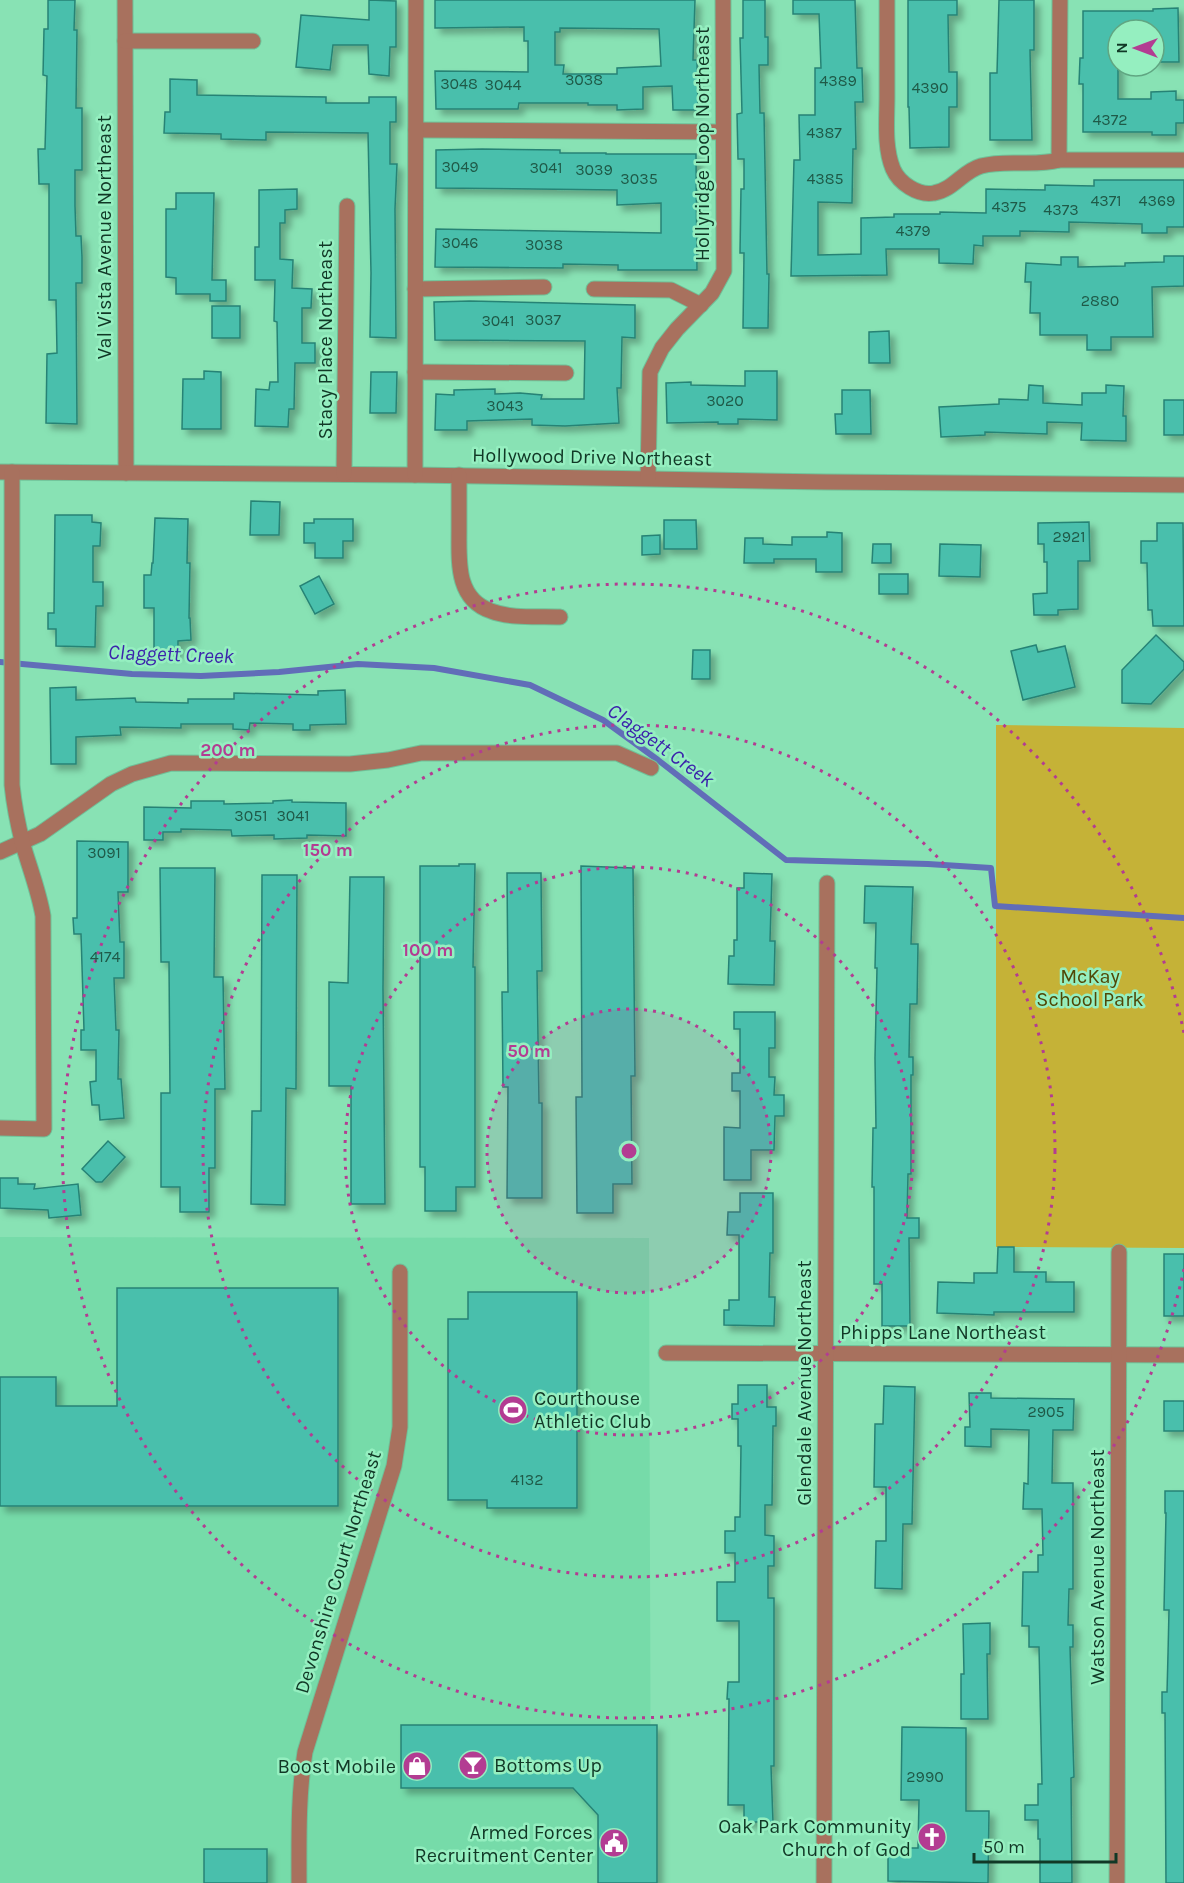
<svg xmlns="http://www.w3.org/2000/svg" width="1184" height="1883" viewBox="0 0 1184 1883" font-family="Karla,sans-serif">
  <defs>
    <filter id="shadow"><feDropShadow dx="5.5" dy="5.5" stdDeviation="3" flood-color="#0004"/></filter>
  </defs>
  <rect width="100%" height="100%" fill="#88e2b4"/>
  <!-- built -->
  <path fill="#76dba9" d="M0 1237 649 1238 651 1883H0Z"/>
  <!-- green -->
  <path fill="#c5b237" d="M996 725 1184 728V1248L996 1247Z"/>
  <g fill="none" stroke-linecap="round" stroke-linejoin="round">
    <!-- stream -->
    <path stroke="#616db8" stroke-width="6" d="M0 662 132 674 201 676 279 672 358 664 434 668 530 685 603 720 658 760 786 860 928 864 991 868 995 906 1184 918"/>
  </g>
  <!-- building -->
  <g fill="#48bfac" stroke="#278375" stroke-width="1.5" fill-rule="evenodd" filter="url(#shadow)">
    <path d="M48 0H75L74 30H77L76 108H82V170H75V206L76 236H81L82 257V283H76L77 424 46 423 47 354 57 353 56 300H49V184H39L38 149H45L47 76 43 75 44 29H48Z"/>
    <path d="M369 0 396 1V47H390L389 76 369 74 368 45H333L330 70 296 67 301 15 369 20Z"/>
    <path d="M435 0H695L693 60H697L698 110H673L672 86 643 87V109L617 110V105H588V103H519L518 109H436L435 71 528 72V41H524V27L435 28ZM560 28 659 29 661 66 617 68V74H563L564 65H555V32H560Z"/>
    <path d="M743 0H765V37H768V65H759L760 113H764L767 274H769L768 328H743L744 253H740L741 189H744V159H738L737 114 742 113 740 38H743Z"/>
    <path d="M793 0H855L857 68H862L863 102H855L856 149H853L852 203 818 202V255L861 254V218L894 217V214H940V212L986 213V189L1045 190V185L1094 186V180H1184V227H1167V233H1142V224L1069 222V232L1020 231V236H983V246L974 245 973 264 939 263V249H886L887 275 791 276 794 160H800L799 115H815V68H821L819 14H793Z"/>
    <path d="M908 0H957V15H948L949 72H957V107H949V147L910 148 909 107H908Z"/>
    <path d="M999 0H1034V50H1030L1032 140H990V73H997Z"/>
    <path d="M1178 8 1179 62H1154V30H1118V99H1151V92L1176 91V100H1184V123H1176V135H1152V132H1083V84H1079L1080 58H1083V11H1153V9Z"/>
    <path d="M170 79 197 80V95L326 97V103H369V97H396V122H390V164H397L395 209 396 338 370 337 371 273 368 133 266 132V140L221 139V134L164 133 165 112H170Z"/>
    <path d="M482 149 560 150V153H606V154H696L697 270H618V265L563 264V268L435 267 436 229 661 233V203L617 205V190L436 188V150Z"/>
    <path d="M297 189V209L285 210V223H280V259L293 260 292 288 312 289 311 308H302V343H315V363H295L294 409H289L288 427 255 426 256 389 269 390 270 382H278L277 322 274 321 275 280H255V247H259V190Z"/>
    <path d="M176 193H214L212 280H226V301H210V294H176V278L166 277V209H176Z"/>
    <path d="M1164 256H1184V286L1152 287 1153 337H1111V350H1087V335H1040V313H1030L1031 282H1025L1026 263 1061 265V257H1078V267L1125 266V263L1164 262Z"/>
    <path d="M470 301 635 305V338L622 337 621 388H617L619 423 565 426 532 425V419L467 421V430H435L436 394 454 395V390L495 389V394L520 393 542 395 541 399H584L585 341 435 340 434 302Z"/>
    <rect x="212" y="306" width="28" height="32"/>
    <path d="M889 331 890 363H869V332Z"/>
    <path d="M204 371 221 372V429H182L183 379H204Z"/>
    <path d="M745 371H777V420L738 419V424H718V422L667 423 666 383 691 382V385L745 386Z"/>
    <path d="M371 372H397L396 413H370Z"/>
    <path d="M1029 385 1043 386V403L1082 405V393H1106V385L1124 386 1123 416H1126V441L1081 440 1082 423 1047 422V434L985 432V435L941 437 939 407 999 404V399L1028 400Z"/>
    <path d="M842 390H870L871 434H836L835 414H842Z"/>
    <rect x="1164" y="400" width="20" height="35"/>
    <path d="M251 501 280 502 279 535H250Z"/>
    <path d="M55 515H92V522L101 523 100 546H93V582H103V606H96L95 647 56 646V629H48V613H54Z"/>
    <path d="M155 518 188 519 187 563H190L189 618H190L191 640 178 641V652H154V608H144V575H151L152 563H153Z"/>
    <path d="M314 519H353V541H343V558H315V543H304V523H314Z"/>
    <path d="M664 520H696L697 549H664Z"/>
    <path d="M1089 522 1090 561H1078V609L1058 610V615H1034L1033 594 1047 593V562H1044V544H1038V523Z"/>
    <path d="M1157 523H1183L1184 626H1153L1152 610H1148L1147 563H1141V541H1157Z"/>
    <path d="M827 532 842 533V572H816V559H774V563H744L745 538H763V544L792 545V537H827Z"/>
    <path d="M660 535V554L642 555V536Z"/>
    <path d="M873 544H891V563H872Z"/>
    <path d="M940 544 981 545 980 577 939 576Z"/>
    <rect x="879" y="574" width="29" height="20"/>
    <path d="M319 576 334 604 315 614 300 586Z"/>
    <path d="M1156 635 1184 662V669L1151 704 1122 703V670Z"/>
    <path d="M1036 645 1038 652 1065 646 1075 687 1023 700 1011 651Z"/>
    <path d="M693 650H710V679H692Z"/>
    <path d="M76 687V700L135 698 136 702 188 703V699H234V693L318 695V691L345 690 346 724 310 725V730H293V724L250 723 249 730 233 729V724H181V728L120 727 121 735 76 737V764H51L50 688Z"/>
    <path d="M292 800V802L346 803V836L307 835V838L274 839V835L232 836 231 830 181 829V832H163V840H144V807L191 808V801H224V804L273 803V801Z"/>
    <path d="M77 841 128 842V892H118L120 942H124V978H114L116 1030H119L118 1079H121L124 1118 100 1120 99 1105H92L90 1082 96 1081V1050H81V1030H84L81 934H74L73 918H77Z"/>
    <path d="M459 864H475L473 967H475V1187H456V1211H425V1167H420V866H459Z"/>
    <path d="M581 866 633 868 635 1076H631L632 1184H613V1213H577L576 1097H582Z"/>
    <path d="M160 868H215L214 977H223L225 1089H215V1168H209V1212H180V1187H161V1093H170L169 962H161Z"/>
    <path d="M507 873H541L542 971H537L539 1103H542V1198H507L508 1087H503L502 992H508Z"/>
    <path d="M744 873 772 874 770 941H775L774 985 728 984 729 956H734V940H737V888H744Z"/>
    <path d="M262 875H297L296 1089 286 1088 285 1205 251 1204 252 1111H261Z"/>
    <path d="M350 877H384L383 988 385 1204H351V1086H329V982L348 983Z"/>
    <path d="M865 886 913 887 911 944H918L917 1004H910L909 1057H913V1075H911V1174H908L907 1218H919V1238H909L910 1326H882V1284H874V1187H872L873 1128H876L875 1058 877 968H875L876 923H864Z"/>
    <path d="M734 1012H775V1048H769V1077H775L774 1095H784V1116H775L774 1150H751V1180H724V1127L740 1128V1091H732V1073H740V1029H734Z"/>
    <path d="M108 1141 125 1157 102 1182H96L82 1169Z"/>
    <path d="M0 1178H18V1184H35L34 1189 78 1184 81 1215 49 1218 48 1210 0 1208Z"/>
    <path d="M740 1193H773V1253H770L769 1297H775L774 1326 724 1325V1310H729V1300H739V1235H727L728 1212H740Z"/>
    <path d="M998 1247H1014V1272H1046V1282H1074V1312H994V1315L937 1313 938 1282 974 1283V1273H997Z"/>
    <rect x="1164" y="1254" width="20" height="62"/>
    <path d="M117 1288H338V1506H0V1377H56V1406H117Z"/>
    <path d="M468 1292H577V1508H487V1500H448V1319H468Z"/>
    <path d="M738 1385H767V1407H776V1426H773L772 1505H765V1535L774 1536V1566H768V1598H774V1766H771L773 1822H744V1805H728L729 1699H727L728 1682H739V1621H717V1582H735V1553H725V1531H735V1517H740L741 1446H738V1419H732V1404H738Z"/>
    <path d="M884 1386 915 1387 912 1524H903L902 1589 875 1588 876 1541H886V1487H874L875 1424H883Z"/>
    <path d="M969 1393H991V1398L1074 1399 1073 1430H1053L1052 1483H1073V1589H1069L1068 1625H1073V1647H1070L1074 1777 1071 1778 1072 1883H1040V1839H1038V1820H1025V1805H1038V1784H1042L1039 1647H1029V1626H1022L1023 1572H1038V1555H1043L1042 1509H1023L1024 1483 1028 1484 1029 1430 991 1429V1447L965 1446V1427H970Z"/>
    <rect x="1164" y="1401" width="20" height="30"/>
    <path d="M1165 1491H1184V1883H1166L1165 1713H1162V1692H1167L1168 1654 1169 1610H1164L1166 1513H1165Z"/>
    <path d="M990 1623V1654H987L988 1719H961V1674H964L963 1624Z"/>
    <path d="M401 1725H657V1883H598V1815L573 1788H401Z"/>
    <path d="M902 1727 966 1728V1811H989L988 1883 888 1881V1848H918L919 1800H901Z"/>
    <rect x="204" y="1849" width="63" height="34"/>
  </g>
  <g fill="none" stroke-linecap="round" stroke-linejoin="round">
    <!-- minor casing -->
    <g stroke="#70c098" stroke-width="17">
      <g id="minor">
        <path d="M125 0 126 473"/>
        <path d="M887 0C887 32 887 64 887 96 887 120 884 147 893 169 899 183 918 196 934 193 953 190 963 171 981 166 1007 159 1033 167 1059 160H1184"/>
        <path d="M125 41H253"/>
        <path d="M416 130 723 132"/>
        <path d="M1059 160 1060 0"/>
        <path d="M415 289 544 287"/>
        <path d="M594 289 671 290 701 305"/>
        <path d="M415 372 566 373"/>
        <path d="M0 472 415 475 826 482 1184 485"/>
        <path d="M344 474 347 206"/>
        <path d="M415 475 416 0"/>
        <path d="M459 475C459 494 459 513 459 531 459 562 456 599 491 611 512 619 538 616 560 617"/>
        <path d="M648 478 650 372 662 348 677 329 712 293 724 271 723 0"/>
        <path d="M0 852 40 834 111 784 132 774 171 763 350 764 388 760 421 753H617L651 768"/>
        <path d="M0 1128 44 1129 43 916C39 892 30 869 23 845 18 825 14 805 12 785V472"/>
        <path d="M666 1353 1184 1355"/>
        <path d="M299 1883C299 1839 298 1795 305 1752L394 1466 400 1427V1272"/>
        <path d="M824 1883 827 883"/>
        <path d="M1117 1883 1119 1252"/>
      </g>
    </g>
    <!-- minor -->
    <use href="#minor" stroke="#a8715e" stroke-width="15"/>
  </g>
  <!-- distance rings -->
  <circle cx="629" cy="1151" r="142" fill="#b33c92" fill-opacity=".12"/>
  <g fill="none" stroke="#b33c92" stroke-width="3" stroke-dasharray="3 6">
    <circle cx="629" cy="1151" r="142"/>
    <circle cx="629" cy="1151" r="284"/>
    <circle cx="629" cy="1151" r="426"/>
    <path d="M1184 1269A567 567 0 1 1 1184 1033"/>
  </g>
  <!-- icons -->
  <defs>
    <g id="stadium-disc" transform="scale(1.5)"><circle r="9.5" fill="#b33c92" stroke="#95efc0"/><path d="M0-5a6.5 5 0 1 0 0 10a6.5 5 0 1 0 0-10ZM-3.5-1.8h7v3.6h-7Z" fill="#fff"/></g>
    <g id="bar-disc" transform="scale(1.5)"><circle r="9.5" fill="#b33c92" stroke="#95efc0"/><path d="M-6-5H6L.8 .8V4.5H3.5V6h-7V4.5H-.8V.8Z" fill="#fff"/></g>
    <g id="shop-disc" transform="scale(1.5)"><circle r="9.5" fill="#b33c92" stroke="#95efc0"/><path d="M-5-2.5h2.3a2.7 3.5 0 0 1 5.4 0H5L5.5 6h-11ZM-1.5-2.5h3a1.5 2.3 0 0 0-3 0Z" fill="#fff"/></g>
    <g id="church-disc" transform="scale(1.5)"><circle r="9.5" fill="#b33c92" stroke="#95efc0"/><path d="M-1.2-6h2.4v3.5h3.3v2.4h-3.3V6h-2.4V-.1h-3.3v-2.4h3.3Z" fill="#fff"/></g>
    <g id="civic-disc" transform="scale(1.5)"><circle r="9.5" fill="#b33c92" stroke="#95efc0"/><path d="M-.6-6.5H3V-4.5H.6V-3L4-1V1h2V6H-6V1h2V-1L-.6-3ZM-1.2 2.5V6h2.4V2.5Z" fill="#fff"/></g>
  </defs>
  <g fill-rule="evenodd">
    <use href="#stadium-disc" x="513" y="1410"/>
    <use href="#bar-disc" x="473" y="1765"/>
    <use href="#shop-disc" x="417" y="1766"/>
    <use href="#church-disc" x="932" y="1837"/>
    <use href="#civic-disc" x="614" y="1843"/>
  </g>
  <g text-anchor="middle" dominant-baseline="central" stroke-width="5" stroke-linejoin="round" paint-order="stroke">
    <!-- number labels -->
    <g font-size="16" fill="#1f5a48">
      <text x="584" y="79">3038</text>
      <text x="838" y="80">4389</text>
      <text x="459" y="83">3048</text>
      <text x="503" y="84">3044</text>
      <text x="930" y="87">4390</text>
      <text x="1110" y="119">4372</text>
      <text x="824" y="132">4387</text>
      <text x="460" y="166">3049</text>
      <text x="546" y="167">3041</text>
      <text x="594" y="169">3039</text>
      <text x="639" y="178">3035</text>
      <text x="825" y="178">4385</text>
      <text x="1106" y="200">4371</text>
      <text x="1157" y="200">4369</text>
      <text x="1009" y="206">4375</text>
      <text x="1061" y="209">4373</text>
      <text x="913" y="230">4379</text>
      <text x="460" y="242">3046</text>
      <text x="544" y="244">3038</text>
      <text x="1100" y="300">2880</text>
      <text x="543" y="319">3037</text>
      <text x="498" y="320">3041</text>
      <text x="725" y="400">3020</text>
      <text x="505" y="405">3043</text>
      <text x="1069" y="536">2921</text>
      <text x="251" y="815">3051</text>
      <text x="293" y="815">3041</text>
      <text x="104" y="852">3091</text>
      <text x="105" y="956">4174</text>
      <text x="1046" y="1411">2905</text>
      <text x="527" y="1479">4132</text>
      <text x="925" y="1776">2990</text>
    </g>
    <!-- street labels -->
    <g font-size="20" fill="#113826" stroke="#95efc0">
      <text transform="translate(702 144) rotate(-90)">Hollyridge Loop Northeast</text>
      <text transform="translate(104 237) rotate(-90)">Val Vista Avenue Northeast</text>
      <text transform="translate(325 340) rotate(-90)">Stacy Place Northeast</text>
      <text transform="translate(592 457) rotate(1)">Hollywood Drive Northeast</text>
      <text x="943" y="1332">Phipps Lane Northeast</text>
      <text transform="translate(804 1383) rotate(-90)">Glendale Avenue Northeast</text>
      <text transform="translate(1097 1567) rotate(-90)">Watson Avenue Northeast</text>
      <text transform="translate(338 1572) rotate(-73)">Devonshire Court Northeast</text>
    </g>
    <!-- park labels -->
    <g font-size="20" fill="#504705" stroke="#95efc0">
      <text x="1090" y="976">McKay<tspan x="1090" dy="23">School Park</tspan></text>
    </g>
    <!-- poi labels -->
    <g font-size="20" fill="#113826" stroke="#95efc0" text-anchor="end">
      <text x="534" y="1398" text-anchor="start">Courthouse<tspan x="534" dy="23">Athletic Club</tspan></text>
      <text x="494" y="1765" text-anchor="start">Bottoms Up</text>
      <text x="396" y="1766">Boost Mobile</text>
      <text x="911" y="1826">Oak Park Community<tspan x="911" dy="23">Church of God</tspan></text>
      <text x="593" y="1832">Armed Forces<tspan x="593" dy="23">Recruitment Center</tspan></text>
    </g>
    <!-- water labels -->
    <g font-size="21" font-style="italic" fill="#3c24ab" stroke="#95efc0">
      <text transform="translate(171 654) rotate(2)">Claggett Creek</text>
      <text transform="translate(661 745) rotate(36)">Claggett Creek</text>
    </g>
  </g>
  <circle cx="629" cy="1151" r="9" fill="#b33c92" stroke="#95efc0" stroke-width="3"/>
  <g font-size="18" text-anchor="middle" font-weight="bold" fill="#b33c92" stroke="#95efc0" stroke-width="5" stroke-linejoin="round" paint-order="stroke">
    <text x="228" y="756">200 m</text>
    <text x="328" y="856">150 m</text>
    <text x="428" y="956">100 m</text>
    <text x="529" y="1057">50 m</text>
  </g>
  <!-- north arrow -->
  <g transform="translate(1136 48) rotate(270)"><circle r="28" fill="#95efc0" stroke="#60a682" stroke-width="1.5"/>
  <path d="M0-4.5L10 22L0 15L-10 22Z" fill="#b33c92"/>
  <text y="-9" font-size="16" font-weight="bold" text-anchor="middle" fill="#113826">N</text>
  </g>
  <!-- scale -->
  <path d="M974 1853v9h142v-9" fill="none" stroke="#113826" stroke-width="3"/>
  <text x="983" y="1853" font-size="18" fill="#113826" stroke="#95efc0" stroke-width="4.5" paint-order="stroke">50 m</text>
</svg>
